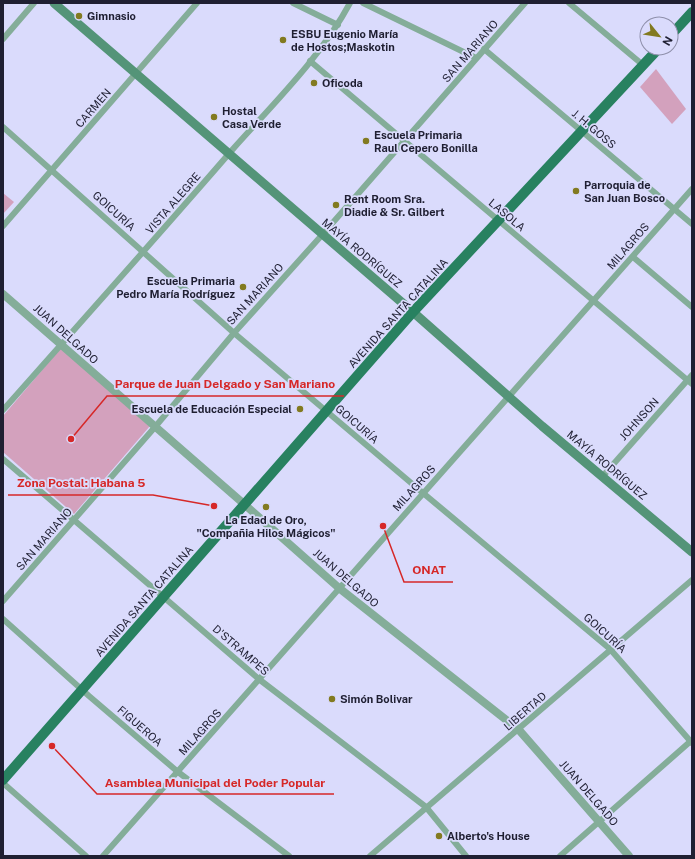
<svg xmlns="http://www.w3.org/2000/svg" width="695" height="859" viewBox="0 0 695 859" font-family="'Public Sans',sans-serif">
  <rect width="100%" height="100%" fill="#dadbfc"/>
  <!-- green -->
  <g fill="#d3a1bd">
    <path d="M656 69 686 109 672 124 640 87Z"/>
    <path d="M3 193 14 202 3 214Z"/>
    <path d="M61 348 150 426 74 514 3 452V416Z"/>
  </g>
  <g fill="none" stroke-linecap="round" stroke-linejoin="round">
    <!-- minor -->
    <g stroke="#84ad99" stroke-width="6">
      <path d="M293 3 338 25"/>
      <path d="M363 3 476 58"/>
      <path d="M569 3 643 65"/>
      <path d="M3 39 34 3"/>
      <path d="M484 49 692 224"/>
      <path d="M310 61 692 384"/>
      <path d="M3 127 234 333 423 493 610 649 692 743"/>
      <path d="M3 226 197 3"/>
      <path d="M633 257 692 307"/>
      <path d="M3 410C80 323 157 237 233 149 274 103 321 57 350 3"/>
      <path d="M3 459 260 680 426 807 466 856"/>
      <path d="M602 477 692 375"/>
      <path d="M3 601 155 427 234 333 322 235 525 3"/>
      <path d="M3 619 89 696 178 772 289 856"/>
      <path d="M3 783 86 856"/>
      <path d="M103 856 692 189"/>
      <path d="M370 856 692 580"/>
      <path d="M560 856 692 740"/>
    </g>
    <!-- tertiary -->
    <path stroke="#84ad99" stroke-width="8" d="M3 294 244 504 339 588 519 730 629 856"/>
    <!-- secondary -->
    <path stroke="#549478" stroke-width="9" d="M54 3 413 312 542 426 692 552"/>
    <!-- primary -->
    <g stroke="#288160" stroke-width="10">
      <path d="M671 35 692 12"/>
      <path d="M3 780 413 312 659 48"/>
    </g>
  </g>
  <!-- markers -->
  <g fill="#827a20" stroke="#dadbfc" stroke-width="1.5">
    <circle cx="79" cy="16" r="4"/>
    <circle cx="283" cy="40" r="4"/>
    <circle cx="314" cy="83" r="4"/>
    <circle cx="214" cy="117" r="4"/>
    <circle cx="366" cy="141" r="4"/>
    <circle cx="576" cy="191" r="4"/>
    <circle cx="336" cy="205" r="4"/>
    <circle cx="243" cy="287" r="4"/>
    <circle cx="300" cy="409" r="4"/>
    <circle cx="266" cy="507" r="4"/>
    <circle cx="332" cy="699" r="4"/>
    <circle cx="439" cy="836" r="4"/>
  </g>
  <g text-anchor="middle" dominant-baseline="central" stroke-width="3.5" stroke-linejoin="round" paint-order="stroke">
    <!-- poi labels -->
    <g font-size="11" font-weight="bold" fill="#1f1f32" stroke="#dadbfc" text-anchor="start">
      <text x="87" y="16">Gimnasio</text>
      <text x="291" y="34">ESBU Eugenio María<tspan x="291" dy="13">de Hostos;Maskotin</tspan></text>
      <text x="322" y="83">Oficoda</text>
      <text x="222" y="111">Hostal<tspan x="222" dy="13">Casa Verde</tspan></text>
      <text x="374" y="135">Escuela Primaria<tspan x="374" dy="13">Raul Cepero Bonilla</tspan></text>
      <text x="584" y="185">Parroquia de<tspan x="584" dy="13">San Juan Bosco</tspan></text>
      <text x="344" y="199">Rent Room Sra.<tspan x="344" dy="13">Diadie &amp; Sr. Gilbert</tspan></text>
      <text x="235" y="281" text-anchor="end">Escuela Primaria<tspan x="235" dy="13">Pedro María Rodríguez</tspan></text>
      <text x="292" y="409" text-anchor="end">Escuela de Educación Especial</text>
      <text x="266" y="520" text-anchor="middle">La Edad de Oro,<tspan x="266" dy="13">"Compañia Hilos Mágicos"</tspan></text>
      <text x="340" y="699">Simón Bolivar</text>
      <text x="447" y="836">Alberto's House</text>
    </g>
    <!-- street labels -->
    <g font-size="11" fill="#1f1f32" stroke="#dadbfc">
      <text transform="translate(470 51) rotate(-49)">SAN MARIANO</text>
      <text transform="translate(93 108) rotate(-49)">CARMEN</text>
      <text transform="translate(594 129) rotate(40)">J. H. GOSS</text>
      <text transform="translate(173 203) rotate(-49)">VISTA ALEGRE</text>
      <text transform="translate(114 211) rotate(42)">GOICURÍA</text>
      <text transform="translate(507 215) rotate(40)">LASOLA</text>
      <text transform="translate(628 246) rotate(-49)">MILAGROS</text>
      <text transform="translate(362 253) rotate(40)">MAYÍA RODRÍGUEZ</text>
      <text transform="translate(255 294) rotate(-48)">SAN MARIANO</text>
      <text transform="translate(398 313) rotate(-48)">AVENIDA SANTA CATALINA</text>
      <text transform="translate(66 334) rotate(42)">JUAN DELGADO</text>
      <text transform="translate(639 419) rotate(-48)">JOHNSON</text>
      <text transform="translate(357 424) rotate(41)">GOICURÍA</text>
      <text transform="translate(607 465) rotate(40)">MAYÍA RODRÍGUEZ</text>
      <text transform="translate(414 488) rotate(-48)">MILAGROS</text>
      <text transform="translate(44 539) rotate(-49)">SAN MARIANO</text>
      <text transform="translate(346 578) rotate(41)">JUAN DELGADO</text>
      <text transform="translate(144 601) rotate(-49)">AVENIDA SANTA CATALINA</text>
      <text transform="translate(605 633) rotate(42)">GOICURÍA</text>
      <text transform="translate(241 650) rotate(41)">D'STRAMPES</text>
      <text transform="translate(525 711) rotate(-41)">LIBERTAD</text>
      <text transform="translate(140 726) rotate(41)">FIGUEROA</text>
      <text transform="translate(200 732) rotate(-48)">MILAGROS</text>
      <text transform="translate(589 793) rotate(49)">JUAN DELGADO</text>
    </g>
  </g>
  <!-- callouts -->
  <path fill="none" stroke="#d62828" stroke-width="1.5" d="M71 439L107 396H344M214 506L153 495H8M383 526L404 582H453M52 746L97 794H334"/>
  <g fill="#d62828" stroke="#dadbfc" stroke-width="1.5">
    <circle cx="71" cy="439" r="4"/>
    <circle cx="214" cy="506" r="4"/>
    <circle cx="383" cy="526" r="4"/>
    <circle cx="52" cy="746" r="4"/>
  </g>
  <g font-size="12" text-anchor="middle" font-weight="bold" fill="#d62828" stroke="#dadbfc" stroke-width="3.5" stroke-linejoin="round" paint-order="stroke">
    <text x="225" y="388">Parque de Juan Delgado y San Mariano</text>
    <text x="81" y="487">Zona Postal: Habana 5</text>
    <text x="429" y="574">ONAT</text>
    <text x="215" y="787">Asamblea Municipal del Poder Popular</text>
  </g>
  <!-- border -->
  <rect width="695" height="859" fill="none" stroke="#1f1f32" stroke-width="8"/>
  <!-- north arrow -->
  <g transform="translate(659 36) rotate(120)"><circle r="19" fill="#dadbfc" stroke="#8f90ab"/>
  <path d="M0-3L7 15L0 10L-7 15Z" fill="#827a20"/>
  <text y="-6" font-size="11" font-weight="bold" text-anchor="middle" fill="#1f1f32">N</text>
  </g>
</svg>
